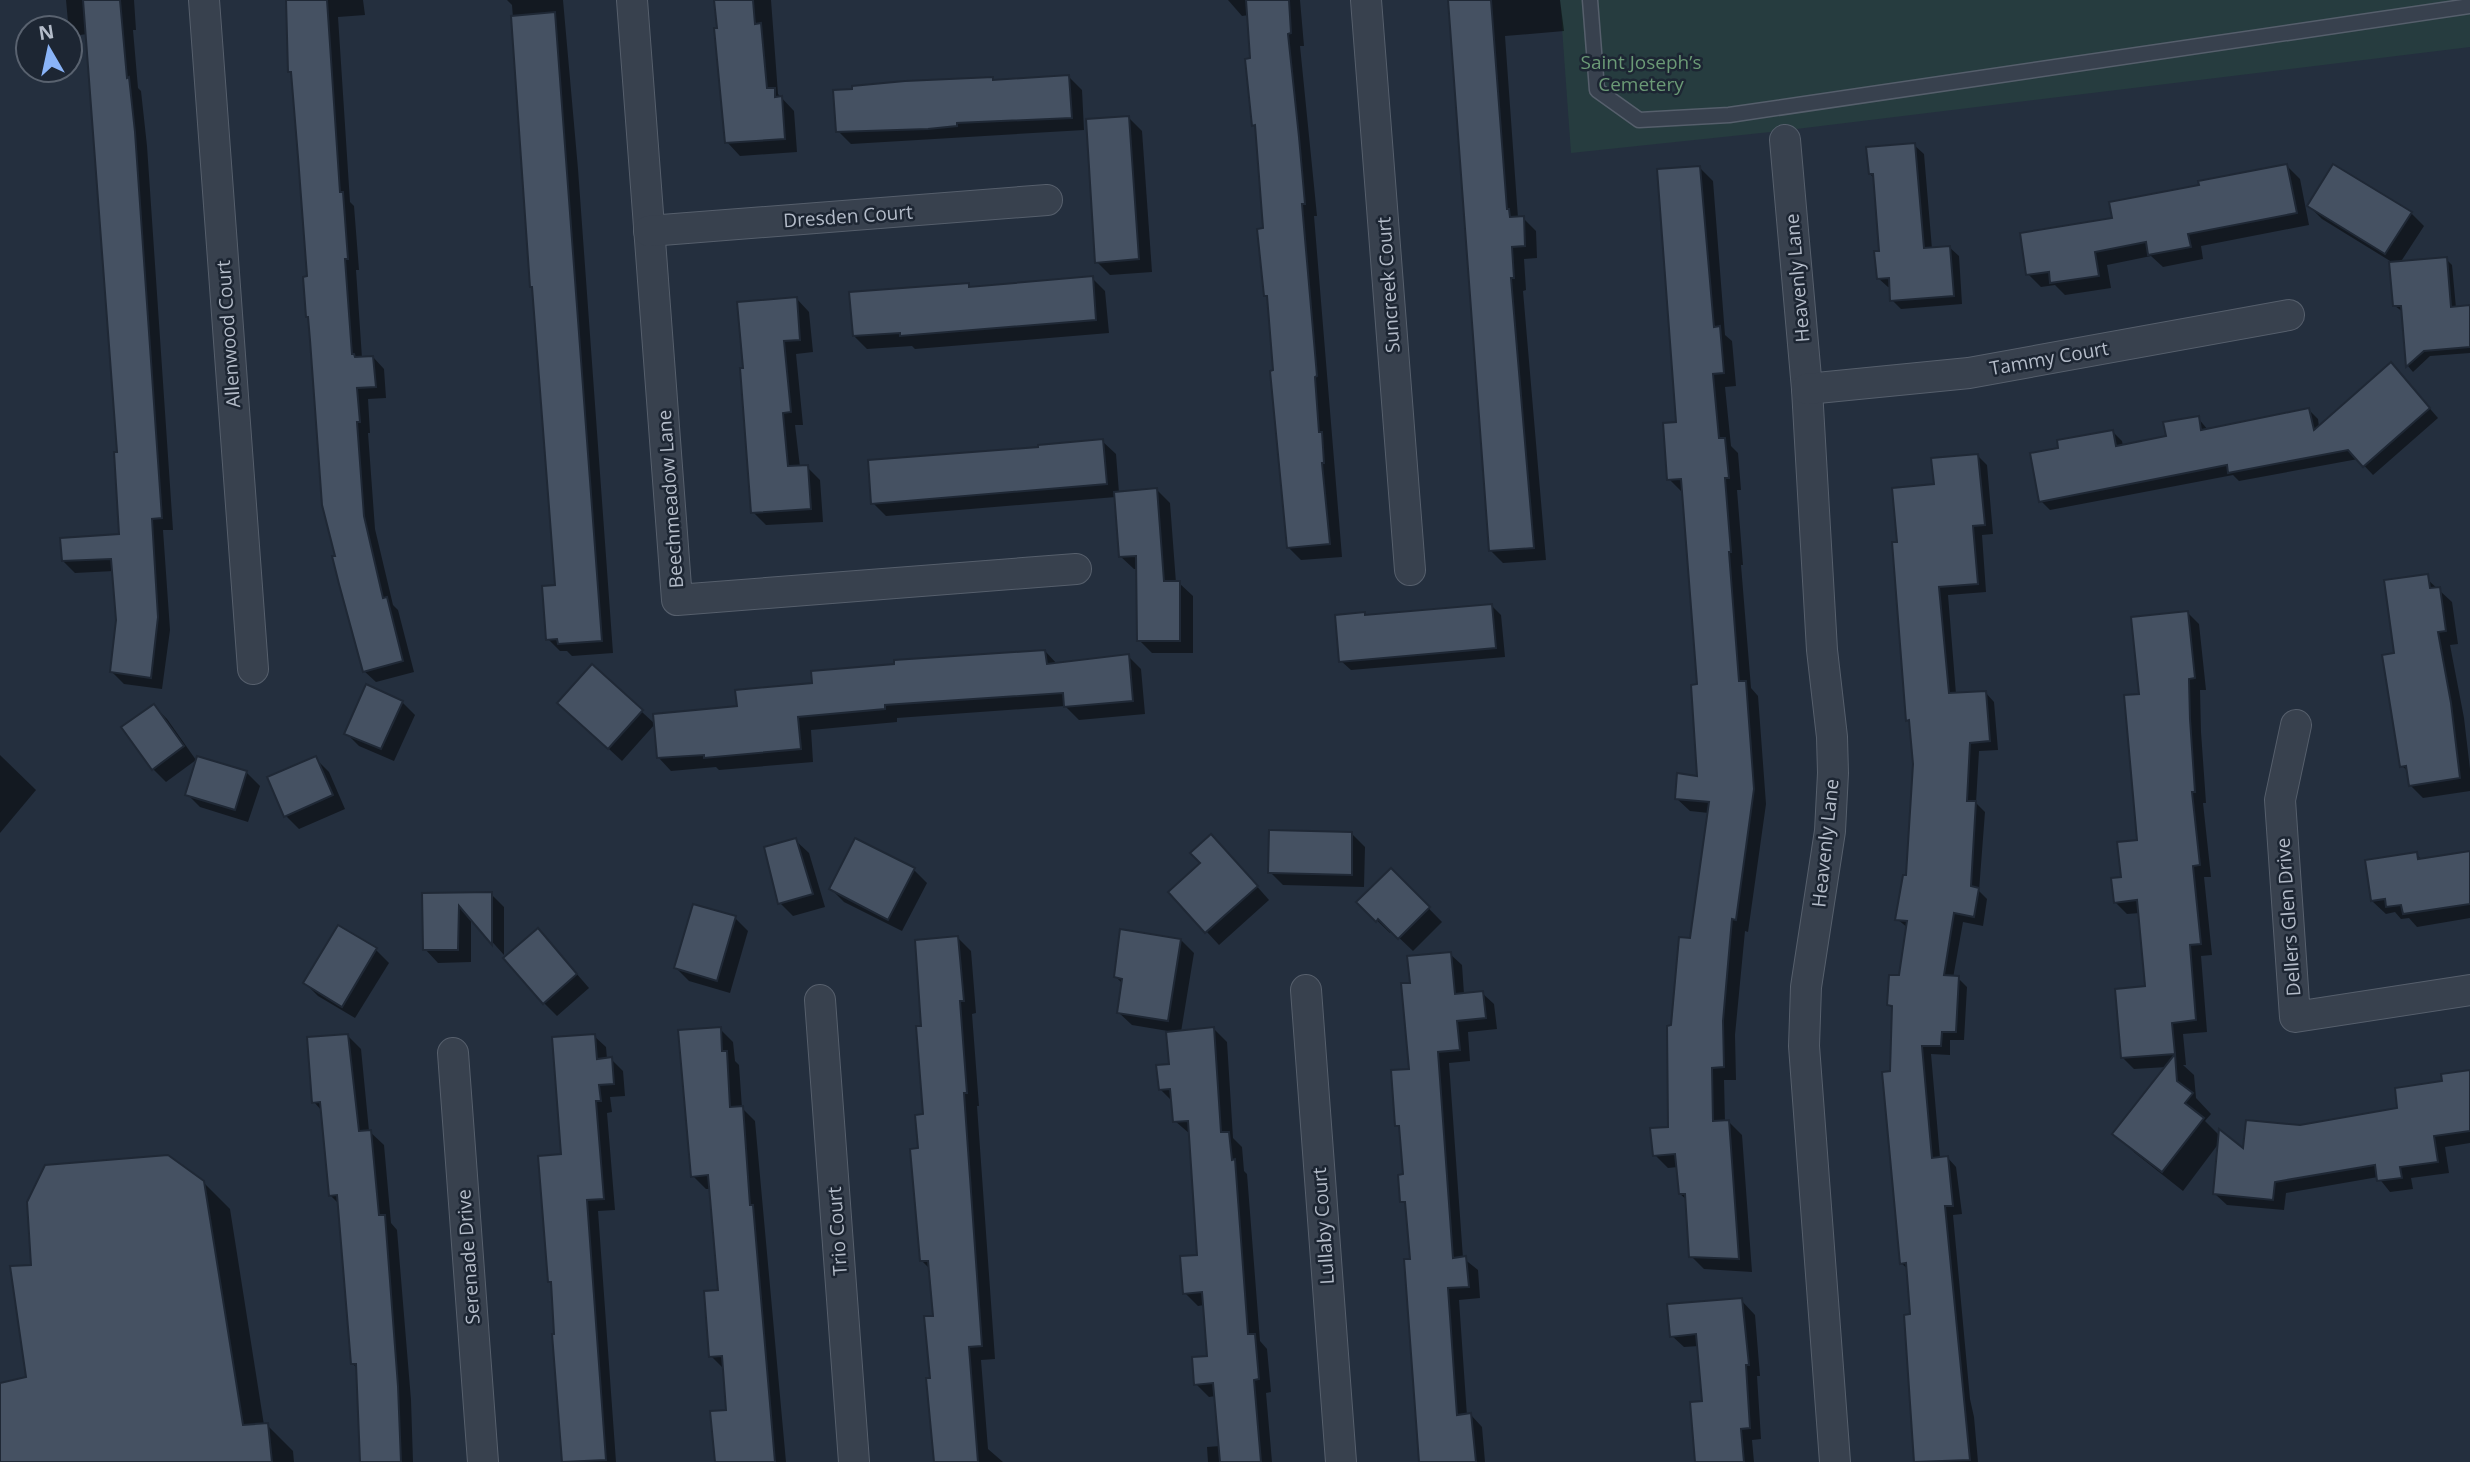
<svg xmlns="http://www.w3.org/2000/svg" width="2470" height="1462" viewBox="0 0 2470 1462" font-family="'Open Sans',sans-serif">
  <rect width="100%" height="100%" fill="#242f3e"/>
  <!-- green -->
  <path fill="#263c3f" d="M1560 0H2470V47L1780 131 1571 153Z"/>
  <!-- shadow -->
  <g fill="#0007">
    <path d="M66 0H134L136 30H133L138 88 141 91 147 146 173 530H163L170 630 162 689 124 684 112 672 118 620 114 571 75 573 63 561 121 535 119 454 87 34 80 35 68 22Z"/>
    <path d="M288 0H363L365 15 338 17 350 202 354 206 359 270H356L362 358 373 357 384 369 386 398 368 399 370 433H368L375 529 393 605 398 610 414 672 376 682 364 671 337 557 309 278 293 75 289 71Z"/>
    <path d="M507 0H563L578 169 613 653 572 656 567 651H560L548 639 557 586 512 5Z"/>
    <path d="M716 0H771L778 94 794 111 797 152 740 156 727 142Z"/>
    <path d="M1228 0H1300L1304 46H1300L1317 216H1314L1342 557 1301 560 1288 547 1269 299 1265 295V230L1257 128 1254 125 1249 15 1242 16Z"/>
    <path d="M1449 0H1560L1564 31 1505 36 1518 218H1523L1536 231 1537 258 1524 259 1526 290 1523 291 1546 560 1503 563 1490 550Z"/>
    <path d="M1069 77 1082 90 1084 130 851 144 838 131 992 79 996 82Z"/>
    <path d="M1129 118 1142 131 1152 272 1110 275 1097 262Z"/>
    <path d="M1914 145 1924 154 1932 249 1949 247 1959 256 1962 304 1901 309 1892 300 1891 287H1888L1878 278 1881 253 1875 179 1870 174Z"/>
    <path d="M2287 166 2300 179 2309 225 2201 246 2203 259 2163 267 2151 256 2107 265 2111 288 2065 295 2055 285 2041 287 2028 274 2114 219 2201 186Z"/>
    <path d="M1699 167 1713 181 1725 335 1732 341 1736 386 1725 387 1731 446 1738 453 1741 490H1737L1743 565H1741L1751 688 1758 696 1766 804 1748 932 1745 931 1735 1035 1736 1080H1724L1725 1122H1729L1742 1135 1752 1272 1704 1269 1691 1256 1687 1200 1680 1194 1678 1167 1668 1168 1655 1155 1670 1128 1672 1027 1691 940 1709 813 1690 811 1676 798 1699 778V686L1682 492 1669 479 1678 424Z"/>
    <path d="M2309 206 2411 213 2424 226 2400 263 2446 259 2452 265 2456 308 2470 307V353L2430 356 2413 372 2408 366 2403 312 2395 306V264L2322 219Z"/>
    <path d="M1092 278 1105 291 1109 333 915 349 912 346 867 349 854 336 968 285 972 288Z"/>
    <path d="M796 298 809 312 813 352 796 354 803 425H795L800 467H807L820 480 823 522 766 525 753 512 744 369Z"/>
    <path d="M2400 374 2438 418 2373 475 2358 459 2239 481 2233 475 2050 510 2041 501 2060 450 2113 432 2122 441 2123 446 2168 438 2198 418 2208 430 2309 410 2318 419 2319 427Z"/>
    <path d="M1102 441 1116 454 1119 493 1157 490 1170 503 1176 583H1179L1193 596V653H1152L1139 640 1138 569H1134L1120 556 1116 497 886 516 873 503 1040 448Z"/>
    <path d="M1978 456 1987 465 1993 534 1982 535 1986 592 1948 595 1956 694 1985 692 1994 702 1998 750 1979 751 1976 803 1985 812 1979 891 1987 899 1983 926 1963 922 1953 978H1958L1967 987 1964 1040H1950V1055L1931 1054 1940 1158 1947 1157 1956 1167 1962 1214 1953 1215 1970 1399 1974 1417 1978 1462H1916L1906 1316H1912L1909 1270 1901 1263 1891 1073 1894 1010 1889 1005 1900 977 1908 928 1897 919 1908 877 1914 764 1911 723 1908 720 1899 544 1935 486Z"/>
    <path d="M2427 579 2452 602 2458 644 2450 645 2464 718 2470 769V791L2423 798 2410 785 2409 772 2402 766 2396 654Z"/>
    <path d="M1492 606 1501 615 1505 657 1351 670 1341 661 1364 613 1368 617Z"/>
    <path d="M2187 612 2199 624 2206 690H2200L2201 732 2206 803H2203L2211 877H2204L2212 955 2201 956 2207 1032 2183 1034 2186 1065H2183L2194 1075 2196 1098 2211 1114 2205 1121 2220 1136 2245 1151 2300 1127 2399 1109 2444 1082 2470 1072V1143L2445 1147 2449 1173 2411 1178 2413 1189 2390 1192 2378 1177 2286 1193 2284 1210 2227 1205 2215 1194 2219 1143 2183 1191 2135 1153 2115 1134 2167 1067 2134 1069 2123 1058 2147 988 2140 913 2127 914 2115 902 2139 842 2141 696Z"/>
    <path d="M1045 651 1058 665 1128 656 1141 669 1145 714 1079 720 1065 706 897 718V722L811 730 813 762 719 770 716 767 671 771 658 757 739 708 814 685Z"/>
    <path d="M592 666 655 724 622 761 572 715Z"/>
    <path d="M402 702 415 715 394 761 359 746 346 733Z"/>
    <path d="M154 706 167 719 196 760 166 782 153 769Z"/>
    <path d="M0 755 36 790 0 833Z"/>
    <path d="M198 758 247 773 260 786 248 822 200 807 187 794Z"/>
    <path d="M316 759 329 772 345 809 299 829 286 816Z"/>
    <path d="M1352 834 1365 847 1364 887 1283 885 1270 872Z"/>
    <path d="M795 840 809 853 825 907 793 916 780 903Z"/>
    <path d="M1224 849 1269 900 1219 945 1170 892Z"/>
    <path d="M2470 852V918L2417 927 2409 918 2401 919 2395 912 2386 914 2372 901 2416 854 2422 860Z"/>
    <path d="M914 870 927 883 902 931 844 902 831 889Z"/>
    <path d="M1391 870 1442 922 1413 951 1392 931 1390 933 1358 902Z"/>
    <path d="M491 894 504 907V955L471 918V962L438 963 425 949 424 895Z"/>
    <path d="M735 918 748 931 730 993 689 981 676 968Z"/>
    <path d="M958 938 971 951 976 1013 972 1014 979 1106H977L995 1359 981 1360 988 1449 1003 1462H936L932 1379 935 1318 930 1269 921 1260 920 1150 925 1115 923 1027Z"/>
    <path d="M1181 940 1194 953 1181 1032 1214 1029 1227 1042 1233 1138 1242 1147 1244 1171 1247 1174 1260 1341 1267 1349 1271 1392 1266 1393 1272 1462H1208L1207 1447 1220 1446 1216 1396 1209 1397 1196 1384 1209 1357 1204 1305 1198 1306 1185 1293 1199 1256 1190 1134 1175 1121 1173 1102 1160 1089 1171 1065 1168 1031 1132 1025 1118 1012 1123 984 1116 977Z"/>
    <path d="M550 943 589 988 557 1016 544 1003Z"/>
    <path d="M376 950 389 963 355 1018 318 996 305 983Z"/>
    <path d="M1450 954 1462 965 1464 994 1482 993 1494 1004 1497 1029 1468 1032 1470 1061 1449 1063 1463 1258 1478 1270 1480 1298 1459 1300 1467 1416 1471 1415 1482 1427 1485 1462H1421L1412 1260 1408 1207 1402 1201 1405 1176 1401 1130 1397 1125 1411 1070 1412 984Z"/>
    <path d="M720 1029 733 1042 735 1061 739 1065 742 1108 755 1121 786 1462H716L728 1412 725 1370 711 1356 720 1292 711 1189H706L693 1176Z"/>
    <path d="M347 1035 361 1049 369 1131 384 1145 391 1223 397 1230 411 1400 413 1462H360L362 1459 358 1369 353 1364 339 1204 330 1195 322 1111 314 1102Z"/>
    <path d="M594 1036 606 1047 607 1059H611L623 1071 625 1096 610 1097 612 1112 607 1113 615 1210 598 1211 616 1462H563L554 1336H556L553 1284 550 1281 563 1156Z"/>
    <path d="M203 1182 230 1209 264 1425H267L293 1451 294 1462H1L0 1385 28 1378 32 1267Z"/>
    <path d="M1741 1300 1755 1315 1760 1376H1757L1761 1439 1752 1440 1754 1462H1698L1704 1403 1699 1346 1684 1347 1672 1336Z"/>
  </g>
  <!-- building -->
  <g fill="#455162" stroke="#1f2835" stroke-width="2">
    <path d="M83 0H120L127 78 129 77 135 132 162 518 152 519 158 617 151 678 110 672 116 620 111 559 62 561 60 538 119 534 114 452H117Z"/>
    <path d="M286 0H327L340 192H343L348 259H345L352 354H354L355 357 373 356 376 387 357 388 360 422H357L364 516 383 598 387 597 403 661 363 672 339 584 332 556H335L322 505 310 340 308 317H306L303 277 307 276 298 157 291 72H288Z"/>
    <path d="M714 0H753L755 24 761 23 767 88H775V97L782 96 785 139 725 143 714 28H717Z"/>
    <path d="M1246 0H1289L1291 33 1288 34 1299 137 1305 204H1302L1317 376 1315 377 1319 432H1322L1324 463H1322L1330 544 1287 548 1270 371 1273 370 1267 296H1264L1257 229 1263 228 1255 125 1252 126 1245 59 1250 58Z"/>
    <path d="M1448 0H1491L1507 209H1509L1510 217 1524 216 1525 246 1512 247 1514 278H1511L1534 548 1489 551Z"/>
    <path d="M555 12 602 641 558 644 557 639 546 640 542 586 555 585 532 287H530L511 16Z"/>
    <path d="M1069 75 1072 118 957 123V126L928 129 836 132 833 90 852 89V86L905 81 993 77V80Z"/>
    <path d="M1129 116 1139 259 1095 263 1086 119Z"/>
    <path d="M1915 143 1924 248 1950 246 1954 296 1890 301 1889 278 1877 279 1874 251H1879L1873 174H1869L1866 147Z"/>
    <path d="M2287 164 2297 213 2188 234 2191 247 2148 255 2146 242 2095 252 2099 276 2050 283 2049 272 2026 275 2020 233 2112 218 2109 202 2199 185 2198 181Z"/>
    <path d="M2333 164 2412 212 2385 254 2307 206Z"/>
    <path d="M1700 166 1714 327 1720 326 1724 373 1713 374 1719 438H1725L1729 478H1725L1731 552H1729L1739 681H1746L1754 789 1736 920 1732 919 1723 1021 1724 1067 1712 1068 1713 1121 1729 1120 1739 1259 1689 1257 1685 1194H1679L1675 1154 1653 1156 1650 1128 1668 1127 1667 1026 1671 1025 1679 937 1690 938 1709 802 1675 799 1677 773 1697 776 1691 685 1697 684 1681 479 1667 480 1663 423 1676 422 1657 169Z"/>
    <path d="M2447 257 2451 307 2470 305V347L2424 351 2406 367 2401 306H2393L2389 262Z"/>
    <path d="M1093 276 1096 320 900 336V333L853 336 849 292 969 283V287Z"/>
    <path d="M797 297 800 340 784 341 791 412 783 413 788 466 808 465 811 509 751 513 740 368H743L737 302Z"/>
    <path d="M2391 362 2430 408 2363 467 2348 450 2228 473 2227 465 2039 502 2030 453 2058 448 2057 440 2113 430 2116 446 2166 436 2163 422 2199 416 2201 430 2309 408 2314 430Z"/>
    <path d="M1103 439 1107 484 871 504 868 460 1038 447V445Z"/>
    <path d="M1978 454 1985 525 1973 526 1978 584 1939 587 1949 693 1986 691 1990 741 1970 743 1967 801H1976L1971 886 1979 888 1974 917 1954 913 1944 975 1959 976 1956 1032H1942L1941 1046H1922L1932 1158 1948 1156 1953 1206H1945L1970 1460 1914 1462 1904 1315 1910 1314 1906 1263 1900 1264 1882 1072 1890 1071 1892 1006 1887 1005 1889 975H1899L1907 921 1895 920 1903 875H1906L1913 764 1909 720 1906 721 1892 542H1897L1892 488 1934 484 1931 458Z"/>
    <path d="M1157 488 1164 581H1180V641H1137L1136 556 1119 557 1114 492Z"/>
    <path d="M2428 574 2430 588 2440 587 2446 631 2438 632 2451 703 2460 778 2409 786 2406 766 2400 767 2382 655 2394 653 2384 580Z"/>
    <path d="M1492 604 1496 648 1339 662 1335 615 1365 612V615Z"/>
    <path d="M2188 611 2195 678 2189 679 2190 719 2195 792H2192L2200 865 2193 866 2201 944 2190 945 2196 1020 2172 1023 2175 1054 2121 1058 2115 989 2145 986 2137 900 2114 903 2111 878 2121 877 2117 842 2137 840 2124 695 2139 694 2131 617Z"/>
    <path d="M1045 650 1047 664 1129 654 1133 701 1064 707 1063 693 885 705V709L798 717 801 749 704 758V755L657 758 653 714 737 706 735 690 812 683 811 671 894 664V660Z"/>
    <path d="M592 664 643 710 608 749 557 703Z"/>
    <path d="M366 684 403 701 381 749 344 734Z"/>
    <path d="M154 704 184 746 152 770 121 727Z"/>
    <path d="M197 756 247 771 235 810 185 795Z"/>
    <path d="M316 756 333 795 284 817 267 777Z"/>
    <path d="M1269 830 1352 832V875L1268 873Z"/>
    <path d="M1211 834 1258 886 1205 933 1168 892 1200 863 1190 853Z"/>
    <path d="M796 838 813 894 778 904 764 847Z"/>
    <path d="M855 838 915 868 888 920 829 889Z"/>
    <path d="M2470 851V904L2403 914 2401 905 2386 907 2385 899 2371 901 2365 860 2417 852 2418 859Z"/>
    <path d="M1391 868 1430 907 1398 939 1378 919 1376 922 1356 902Z"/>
    <path d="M492 892V945L459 906 458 950H423L422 893Z"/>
    <path d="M693 904 736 916 717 981 674 968Z"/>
    <path d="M338 925 377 948 342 1007 303 983Z"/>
    <path d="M538 928 577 974 543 1004 503 958Z"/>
    <path d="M1120 929 1181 939 1168 1021 1117 1013 1122 979 1114 977Z"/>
    <path d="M958 936 964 1001H960L967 1093H964L982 1346 969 1347 978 1462H934L926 1378H930L924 1316H933L928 1261H920L910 1149 918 1148 915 1115 923 1114 916 1026H921L915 940Z"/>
    <path d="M1451 952 1455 994 1483 991 1486 1018 1457 1021 1460 1050 1438 1052 1453 1258 1466 1256 1469 1287 1448 1288 1457 1415 1471 1413 1476 1462H1419L1404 1259H1410L1405 1202H1400L1398 1175 1403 1174 1399 1126H1395L1391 1070 1409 1069 1401 983H1410L1407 956Z"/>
    <path d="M721 1027 722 1051H727L730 1107 743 1106 750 1205H753L775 1462H715L710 1411 726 1410 722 1356 709 1357 704 1291 718 1290 708 1175 691 1177 678 1030Z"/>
    <path d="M1214 1027 1221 1132H1229L1232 1160 1235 1159 1248 1334H1255L1259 1379 1254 1380 1261 1462H1220L1213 1383 1194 1385 1192 1357 1207 1356 1202 1292 1183 1294 1180 1256 1197 1255 1188 1121 1173 1122 1170 1089 1159 1090 1156 1065 1169 1064 1166 1032Z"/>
    <path d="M348 1034 359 1131 371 1130 379 1215H385L398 1386 401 1462H360L356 1364H351L337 1195 329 1196 320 1102 312 1103 307 1037Z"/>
    <path d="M595 1034 597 1059 612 1057 614 1084 599 1085 601 1101H596L604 1199 587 1200 606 1460 562 1462 552 1334H554L551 1282H548L538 1156 561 1154 552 1037Z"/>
    <path d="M2175 1054 2177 1081 2193 1093 2185 1103 2204 1118 2162 1172 2112 1134Z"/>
    <path d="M2470 1070V1131L2434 1136 2438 1162 2400 1167 2402 1178 2377 1181 2375 1165 2275 1182 2273 1200 2213 1194 2219 1129 2243 1148 2246 1120 2300 1125 2397 1108 2395 1088 2442 1081 2441 1074Z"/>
    <path d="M168 1155 204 1181 243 1425 268 1423 272 1462H0V1383L26 1377 10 1266 31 1265 27 1202 45 1165Z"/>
    <path d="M1742 1298 1749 1365H1746L1750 1428 1741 1429 1744 1462H1695L1690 1402 1702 1401 1696 1334 1670 1337 1667 1304Z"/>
  </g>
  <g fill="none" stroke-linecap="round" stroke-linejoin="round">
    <!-- lane casing -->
    <g stroke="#565f6c" stroke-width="17">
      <path id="lane" d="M1590 0 1597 90 1639 120 1729 115 2470 6"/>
    </g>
    <!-- street casing -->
    <g stroke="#565f6c" stroke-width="32">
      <g id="street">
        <path d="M204 0 253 669"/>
        <path d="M632 0 677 600 1076 569"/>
        <path d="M1366 0 1410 570"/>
        <path d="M1785 140 1807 389 1822 650 1832 737 1833 773 1830 831 1806 987 1804 1046 1835 1462"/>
        <path d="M649 231 1047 200"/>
        <path d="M1807 389 1969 373 2289 315"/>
        <path d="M2296 725 2280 800 2295 1017 2470 990"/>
        <path d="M1306 990 1341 1462"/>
        <path d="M820 1000 854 1462"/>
        <path d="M453 1053 483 1462"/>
      </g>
    </g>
    <!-- lane -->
    <use href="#lane" stroke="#38414e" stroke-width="14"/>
    <!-- street -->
    <use href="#street" stroke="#38414e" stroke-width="30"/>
  </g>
  <g text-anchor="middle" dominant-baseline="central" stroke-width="5" stroke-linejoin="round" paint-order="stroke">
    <!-- park labels -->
    <g font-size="19" fill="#6b9a76" stroke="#1d2633">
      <text x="1641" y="62">Saint Joseph’s<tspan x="1641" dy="22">Cemetery</tspan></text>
    </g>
    <!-- street labels -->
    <g font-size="19" fill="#b4bcc9" stroke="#1d2633">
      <text transform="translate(848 216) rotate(-4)">Dresden Court</text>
      <text transform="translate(1797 278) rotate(-95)">Heavenly Lane</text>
      <text transform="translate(1388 285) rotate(-94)">Suncreek Court</text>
      <text transform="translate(228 334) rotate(-94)">Allenwood Court</text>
      <text transform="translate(2049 358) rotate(-10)">Tammy Court</text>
      <text transform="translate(670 499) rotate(-94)">Beechmeadow Lane</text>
      <text transform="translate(1825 843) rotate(-84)">Heavenly Lane</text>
      <text transform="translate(2288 917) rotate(-94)">Dellers Glen Drive</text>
      <text transform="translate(1323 1226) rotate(-94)">Lullaby Court</text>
      <text transform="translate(837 1231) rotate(-94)">Trio Court</text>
      <text transform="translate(468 1257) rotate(-94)">Serenade Drive</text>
    </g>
  </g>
  <!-- north arrow -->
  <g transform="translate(49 49) rotate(351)"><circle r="33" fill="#1d2633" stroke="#59626f" stroke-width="2"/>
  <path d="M0-5L12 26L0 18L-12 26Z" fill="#8ab4f8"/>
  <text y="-10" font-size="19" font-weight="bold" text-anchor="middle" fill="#b4bcc9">N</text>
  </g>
</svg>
